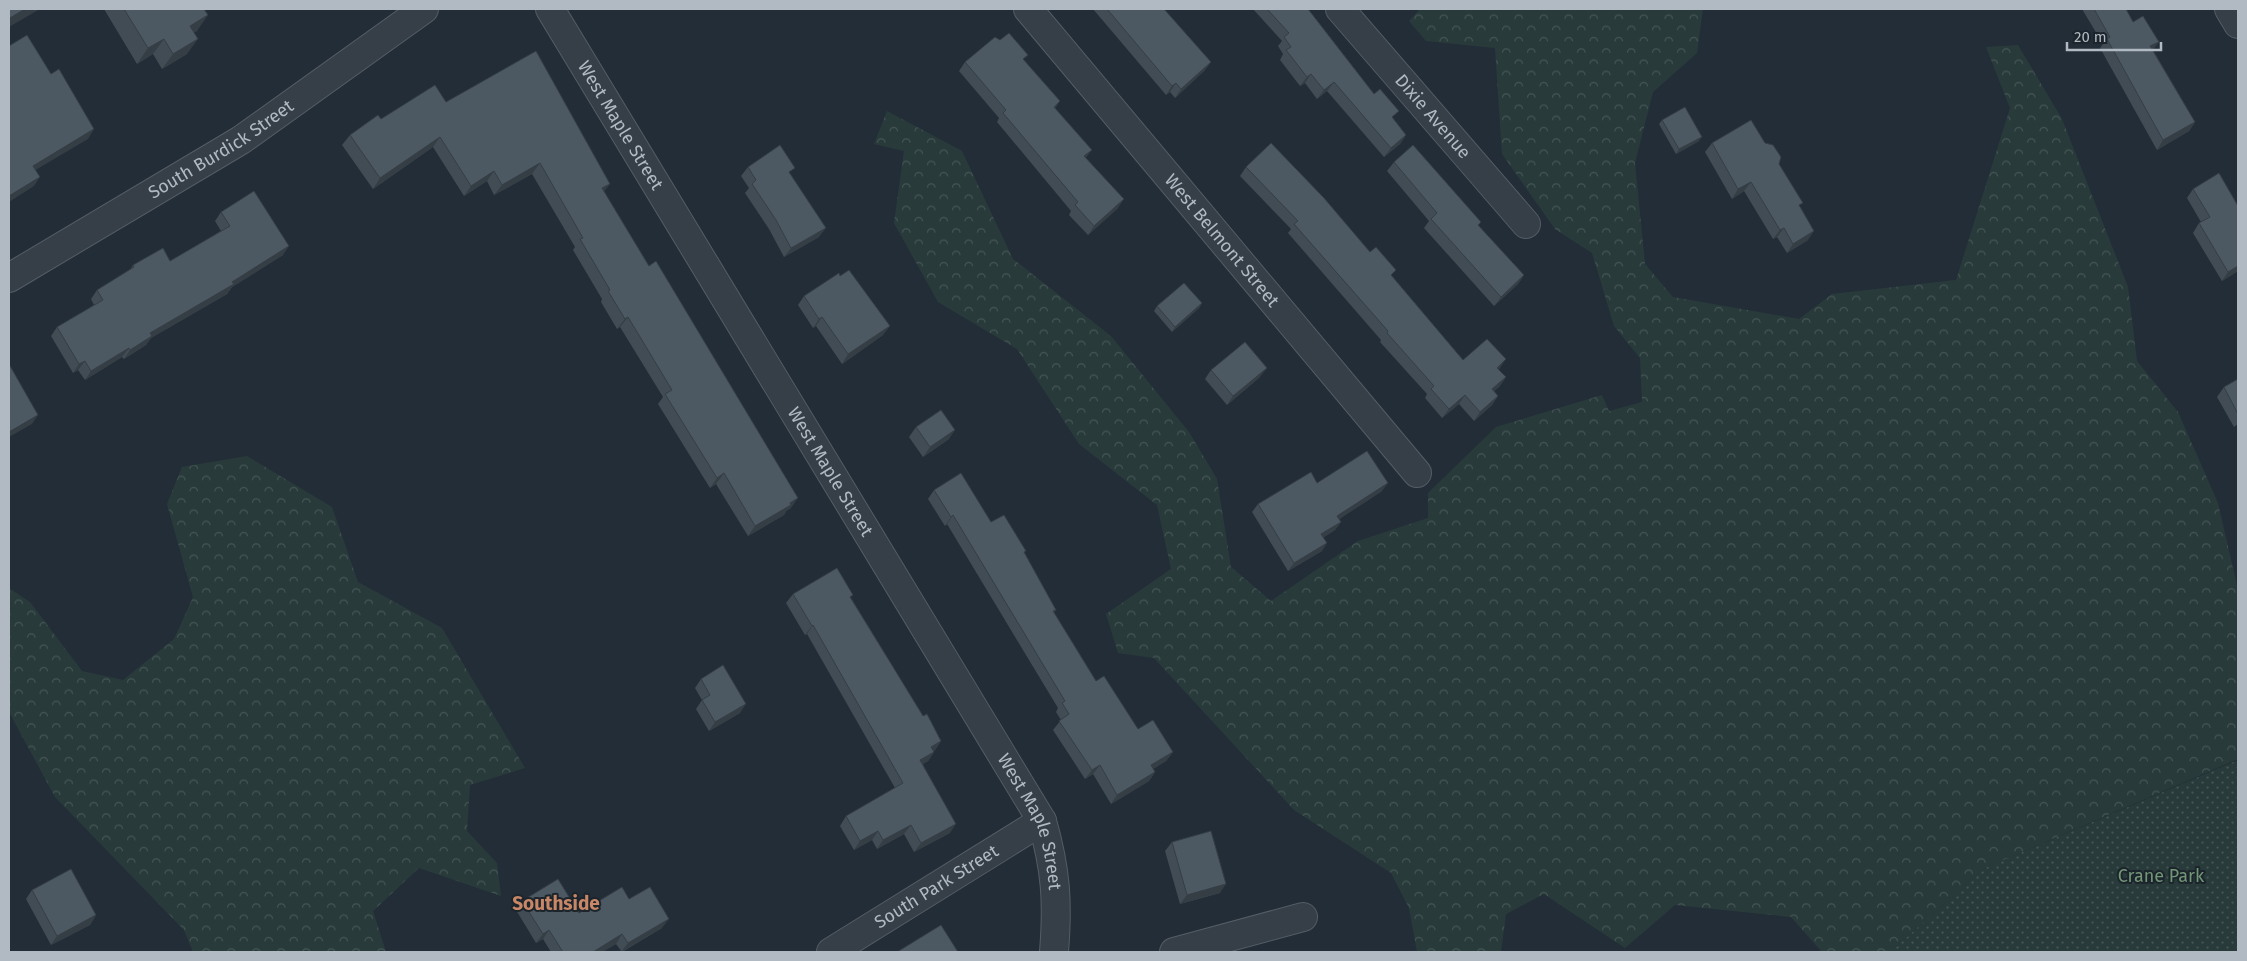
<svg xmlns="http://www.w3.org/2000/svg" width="2247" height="961" viewBox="0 0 2247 961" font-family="'Fira Sans',sans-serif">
  <defs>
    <pattern id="forest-crowns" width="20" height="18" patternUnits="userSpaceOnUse" patternTransform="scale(1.25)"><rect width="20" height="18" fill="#283b3a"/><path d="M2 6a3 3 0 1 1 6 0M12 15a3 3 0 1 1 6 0" fill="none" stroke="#455555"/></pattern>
    <pattern id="park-dots" width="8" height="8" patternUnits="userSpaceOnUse" patternTransform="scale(1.25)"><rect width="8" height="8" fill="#283b3a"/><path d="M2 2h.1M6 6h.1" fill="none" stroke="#455555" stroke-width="1.8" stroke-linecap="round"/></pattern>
  </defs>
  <rect width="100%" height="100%" fill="#232d37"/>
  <!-- forest -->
  <g fill="url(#forest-crowns)">
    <path d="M1420 9H1703L1697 53 1653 92 1635 163 1645 264 1673 297 1799 319 1832 294 1956 280 2010 108 1986 47 2018 45 2062 119 2128 287 2137 361 2178 412 2218 503 2238 590V759L1985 868 1890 952H1822L1791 917 1675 905 1625 948 1544 894 1506 914 1501 952H1417L1409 908 1391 873 1294 810 1154 658 1118 653 1106 614 1171 569 1157 505 1079 444 1017 349 938 302 894 223 904 151 874 144 887 111 962 151 1013 259 1111 336 1189 432 1217 479 1231 567 1271 601 1358 541 1428 518V493L1496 427 1602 395 1609 411 1642 402 1640 358 1614 326 1592 253 1555 229 1502 154 1495 48 1426 41 1409 21Z"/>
    <path d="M247 456 332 507 358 582 442 628 525 768 470 785 467 831 497 863 501 896 419 868 373 911 386 952H193L184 930 55 797 9 712V588L30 602 82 671 123 680 174 639 193 597 167 504 182 467Z"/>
  </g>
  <!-- park -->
  <path fill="url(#park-dots)" d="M2238 760V952H1890L1985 868Z"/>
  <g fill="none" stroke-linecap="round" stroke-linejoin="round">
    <!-- street casing -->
    <g stroke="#545d65" stroke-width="30">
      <g id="street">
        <path id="s1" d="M550 9 1042 821C1056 870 1058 902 1054 952"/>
        <path id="s2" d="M1028 9 1417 473"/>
        <path id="s3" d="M1340 9 1526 224"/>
        <path d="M2229 9 2238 24"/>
        <path id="s4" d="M9 278 241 140 424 9"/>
        <path id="s5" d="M831 952 1042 821"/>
        <path d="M1174 952 1303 917"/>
      </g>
    </g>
    <!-- street -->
    <use href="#street" stroke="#363f47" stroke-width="28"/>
  </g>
  <!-- wall -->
  <g fill="#414c54">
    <path d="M104 9H204L197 31 194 32 187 54 162 69 153 54 137 64Z"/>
    <path d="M1093 9H1164L1211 62 1204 71 1175 98 1170 92 1166 95Z"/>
    <path d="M1253 9H1308L1406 135 1400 144 1384 157 1327 91 1317 99 1305 83 1300 86 1280 60 1283 54 1278 46 1282 41Z"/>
    <path d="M2082 9H2126L2133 22 2153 50 2195 122 2189 131 2157 150 2100 48 2103 44Z"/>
    <path d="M1024 61 1060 101 1055 108 1085 158 1118 208 1088 235 1069 215 1071 211 997 122 999 118 959 71 965 62Z"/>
    <path d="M446 102 604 192 791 508 786 511 784 515 748 536 716 484 710 488 658 404 663 397 620 327 617 329 601 302 602 299 573 250 575 247 532 174 494 195 487 181 464 196 433 147 373 189 342 145 350 135 381 119Z"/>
    <path d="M1662 120 1699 141 1676 154 1659 124Z"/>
    <path d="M1712 143 1779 164 1800 207 1808 240 1787 253 1777 237 1773 239 1744 191 1732 199 1705 152Z"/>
    <path d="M1394 162 1481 222 1478 226 1524 275 1518 284 1494 306 1424 228 1429 221 1387 171Z"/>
    <path d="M748 167 790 174 819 237 784 257 769 229 745 193 749 188 741 176Z"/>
    <path d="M1246 167 1392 276 1463 360 1500 368 1498 369 1506 377 1499 387 1494 391 1498 396 1492 405 1474 421 1459 404 1442 418 1425 398 1427 394 1380 342 1381 340 1288 233 1291 229 1240 176Z"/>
    <path d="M2193 189 2238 206V271L2222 281 2193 233 2199 223 2201 222 2187 198Z"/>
    <path d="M221 212 283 255 232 287 227 294 151 338 146 345 124 359 122 357 85 380 78 370 73 373 51 336 57 327 94 305 91 299 97 290 130 270 133 265 170 261 221 231 215 221Z"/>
    <path d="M804 296 883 335 842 364 816 326 813 328 798 305Z"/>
    <path d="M1202 303 1199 308 1172 332 1154 311 1157 306Z"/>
    <path d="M1211 370 1260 377 1227 405 1205 379Z"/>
    <path d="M2238 379V424L2234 427 2217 397 2224 387Z"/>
    <path d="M916 427 949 439 923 457 909 437Z"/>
    <path d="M1317 483 1382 491 1339 519 1341 522 1335 530 1324 537 1322 551 1288 571 1252 512 1258 504Z"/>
    <path d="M934 490 991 522 1024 553 1056 610 1054 612 1096 681 1138 729 1173 752 1166 761 1153 769 1155 772 1149 781 1111 804 1093 774 1085 779 1053 730 1061 720 1056 712 1058 708 947 524 945 526 928 499Z"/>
    <path d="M793 594 851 598 923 716 941 741 935 750 934 751V752L928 761 923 764 950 833 914 852 904 834 877 849 872 840 854 850 840 826 846 816 895 788 807 634 805 635 786 603Z"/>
    <path d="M701 679 740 713 709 731 696 709 702 700 695 688Z"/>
    <path d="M1172 842 1220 893 1180 904 1165 851Z"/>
    <path d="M32 890 96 915 90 925 51 945 26 899Z"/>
    <path d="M629 899 662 928 622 952 616 944 602 952H551L543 939 536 943 516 910 522 901 579 913Z"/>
  </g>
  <!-- shaded-wall -->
  <g fill="#353e45">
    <path d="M25 9H40L9 27V19L10 18Z"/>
    <path d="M208 15 197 31 179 41 190 26Z"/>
    <path d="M164 39 153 54 137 64 148 48Z"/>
    <path d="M198 39 187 54 162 69 173 54Z"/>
    <path d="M2159 42 2152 51 2150 46Z"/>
    <path d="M1211 62 1204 71 1175 98 1181 89Z"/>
    <path d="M1311 74 1305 83 1300 86 1307 77Z"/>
    <path d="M1334 82 1327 91 1317 99 1324 90Z"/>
    <path d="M1176 83 1170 92 1166 95 1172 86Z"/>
    <path d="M2195 122 2189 131 2157 150 2163 140Z"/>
    <path d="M94 129 88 139 27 175 33 166Z"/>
    <path d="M1406 135 1400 144 1384 157 1391 148Z"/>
    <path d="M440 137 433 147 373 189 380 178Z"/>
    <path d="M1702 137 1699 141 1676 154 1679 149Z"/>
    <path d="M1092 150 1085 159 1084 156Z"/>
    <path d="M540 163 532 174 494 195 502 185Z"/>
    <path d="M494 171 487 181 464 196 471 186Z"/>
    <path d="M40 177 34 186 9 202V196Z"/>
    <path d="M1751 182 1744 191 1732 199 1738 189Z"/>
    <path d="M610 184 602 194V188Z"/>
    <path d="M1124 199 1118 208 1088 235 1094 226Z"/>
    <path d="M826 228 819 237 784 257 791 248Z"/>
    <path d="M1784 228 1777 237 1773 239 1780 230Z"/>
    <path d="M1814 231 1808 240 1787 253 1793 244Z"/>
    <path d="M289 246 283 255 232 287 227 294 151 338 146 345 124 359 130 350 150 333Z"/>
    <path d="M2238 266V271L2222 281 2228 272Z"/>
    <path d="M1524 275 1518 284 1494 306 1501 297Z"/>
    <path d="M1202 303 1199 308 1172 332 1175 327Z"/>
    <path d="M628 317 620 327 617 329 625 319Z"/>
    <path d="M822 317 816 326 813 328 819 319Z"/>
    <path d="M890 326 883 335 842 364 848 354Z"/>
    <path d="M129 348 122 357 85 380 91 371Z"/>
    <path d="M1506 359 1500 368 1490 377 1497 368Z"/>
    <path d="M85 361 78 370 73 373 79 364Z"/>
    <path d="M1267 368 1260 377 1227 405 1233 396Z"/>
    <path d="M1506 377 1499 387 1486 398 1492 389Z"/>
    <path d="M1465 395 1459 404 1442 418 1449 409Z"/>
    <path d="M1498 396 1492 405 1474 421 1480 412Z"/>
    <path d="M38 415 32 424 9 437V432Z"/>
    <path d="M955 430 949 439 923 457 930 447Z"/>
    <path d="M724 473 716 484 710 488 717 478Z"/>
    <path d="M1388 483 1382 491 1332 524 1337 516Z"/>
    <path d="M798 498 791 508 786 511 784 515 748 536 755 526Z"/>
    <path d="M953 515 947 524 945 526 951 517Z"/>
    <path d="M1341 522 1335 530 1316 542 1321 534Z"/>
    <path d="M1327 543 1322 551 1288 571 1294 563Z"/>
    <path d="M813 625 807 634 805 635 812 626Z"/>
    <path d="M746 704 740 713 709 731 715 722Z"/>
    <path d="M941 741 935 750 925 756 931 747Z"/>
    <path d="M934 752 928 761 914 769 920 760Z"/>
    <path d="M1173 752 1166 761 1145 774 1151 765Z"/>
    <path d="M1100 765 1093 774 1085 779 1092 770Z"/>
    <path d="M1155 772 1149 781 1111 804 1117 795Z"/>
    <path d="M956 824 950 833 914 852 921 843Z"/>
    <path d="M911 825 904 834 877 849 883 840Z"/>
    <path d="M878 831 872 840 854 850 860 841Z"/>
    <path d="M1226 884 1220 893 1180 904 1187 895Z"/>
    <path d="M96 915 90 925 51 945 57 936Z"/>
    <path d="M669 919 662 928 621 952 628 943Z"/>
    <path d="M549 930 543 939 536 943 543 934Z"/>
    <path d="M622 934 616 944 602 952H593Z"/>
  </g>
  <!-- building -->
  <g fill="#4c5862" stroke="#353e45">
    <path d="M9 9H25L10 18 9 15Z"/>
    <path d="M124 9H204L208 15 190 26 198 39 173 54 164 39 148 48Z"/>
    <path d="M1107 9H1164L1211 62 1181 89 1176 83 1172 86Z"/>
    <path d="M1267 9H1308L1374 94 1380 89 1399 111 1392 117 1406 135 1391 148 1334 82 1324 90 1311 74 1307 77 1286 50 1291 47 1284 37 1289 33Z"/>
    <path d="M2094 9H2126L2133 22 2143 16 2159 42 2150 46 2195 122 2163 140 2107 39 2110 37Z"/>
    <path d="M1009 33 1028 55 1023 59 1060 101 1054 107 1092 150 1084 156 1124 199 1094 226 1075 205 1078 202 1003 113 1006 110 965 62 995 37 1000 40Z"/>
    <path d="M27 35 51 74 59 69 94 129 33 166 40 177 9 196V46Z"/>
    <path d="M536 51 610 184 602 188 649 266 656 261 798 498 790 503 791 505 755 526 724 473 717 478 665 394 672 390 628 317 625 319 608 291 610 290 580 239 583 238 540 163 502 185 494 171 471 186 440 137 380 178 350 135 378 115 381 119 435 85 446 102Z"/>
    <path d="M1685 107 1702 137 1679 149 1662 120Z"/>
    <path d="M1751 120 1765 143 1773 145 1781 157 1779 164 1803 203 1799 205 1814 231 1793 244 1784 228 1780 230 1751 182 1738 189 1712 143Z"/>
    <path d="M1271 143 1324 198 1370 252 1376 247 1396 270 1391 275 1463 360 1487 339 1506 359 1497 368 1506 377 1492 389 1498 396 1480 412 1465 395 1449 409 1431 389 1434 386 1387 333 1388 331 1294 224 1298 221 1246 167Z"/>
    <path d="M780 145 795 168 789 172 826 228 791 248 776 220 752 184 756 180 748 167Z"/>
    <path d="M1413 145 1481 222 1478 225 1524 275 1501 297 1431 219 1437 213 1394 162Z"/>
    <path d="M2219 173 2238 206V266L2228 272 2199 223 2210 217 2193 189Z"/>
    <path d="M254 191 289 246 232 282 234 284 150 333 152 336 130 350 129 348 91 371 85 361 79 364 57 327 103 300 97 290 134 267 133 265 163 248 170 261 230 226 221 212Z"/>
    <path d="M849 270 890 326 848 354 822 317 819 319 804 296 839 273 840 276Z"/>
    <path d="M1184 283 1202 303 1175 327 1157 306Z"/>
    <path d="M1245 342 1267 368 1233 396 1211 370Z"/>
    <path d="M9 364 38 415 9 432Z"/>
    <path d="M2238 379V414L2224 387Z"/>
    <path d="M941 410 955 430 930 447 916 427Z"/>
    <path d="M1367 451 1388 483 1337 516 1341 522 1321 534 1327 543 1294 563 1258 504 1311 472 1317 483Z"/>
    <path d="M961 473 991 522 1004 515 1026 551 1024 552 1056 610 1053 611 1096 681 1104 676 1138 729 1153 720 1173 752 1151 765 1155 772 1117 795 1100 765 1092 770 1059 721 1069 714 1062 703 1065 701 953 515 951 517 934 490Z"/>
    <path d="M837 568 853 595 850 597 890 662 923 716 927 714 941 741 931 747 934 752 920 760 956 824 921 843 911 825 883 840 878 831 860 841 846 816 903 783 813 625 812 626 793 594Z"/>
    <path d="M723 665 746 704 715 722 702 700 710 695 701 679Z"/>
    <path d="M1211 831 1226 884 1187 895 1172 842Z"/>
    <path d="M71 869 96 915 57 936 32 890Z"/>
    <path d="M558 879 579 913 622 887 629 899 650 887 669 919 628 943 622 934 593 952H563L549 930 543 934 522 901Z"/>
    <path d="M941 925 958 952H897Z"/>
  </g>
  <g text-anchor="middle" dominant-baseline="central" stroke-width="4" stroke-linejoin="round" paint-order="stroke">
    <!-- street labels -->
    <g font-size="18" fill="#b1bac3" stroke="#1c242c">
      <text stroke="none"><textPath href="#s3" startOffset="142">Dixie Avenue</textPath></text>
      <text stroke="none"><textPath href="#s1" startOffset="136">West Maple Street</textPath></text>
      <text stroke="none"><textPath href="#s4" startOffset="248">South Burdick Street</textPath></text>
      <text stroke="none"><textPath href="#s2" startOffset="302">West Belmont Street</textPath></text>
      <text stroke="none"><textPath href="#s1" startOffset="541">West Maple Street</textPath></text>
      <text stroke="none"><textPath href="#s1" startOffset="946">West Maple Street</textPath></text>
      <text stroke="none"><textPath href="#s5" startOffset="124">South Park Street</textPath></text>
    </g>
    <!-- park labels -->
    <g font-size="18" fill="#729777" stroke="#1c242c">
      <text x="2161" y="876">Crane Park</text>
    </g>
    <!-- neighbourhood labels -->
    <g font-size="19" font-weight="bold" fill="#c88767" stroke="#1c242c">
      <text x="556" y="903">Southside</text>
    </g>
  </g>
  <!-- border -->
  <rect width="2247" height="961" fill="none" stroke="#b1bac3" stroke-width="20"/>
  <!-- scale -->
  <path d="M2067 42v8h94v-8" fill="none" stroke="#b1bac3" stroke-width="2.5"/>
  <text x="2074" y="42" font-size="15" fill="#b1bac3" stroke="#1c242c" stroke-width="4" paint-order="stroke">20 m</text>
</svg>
